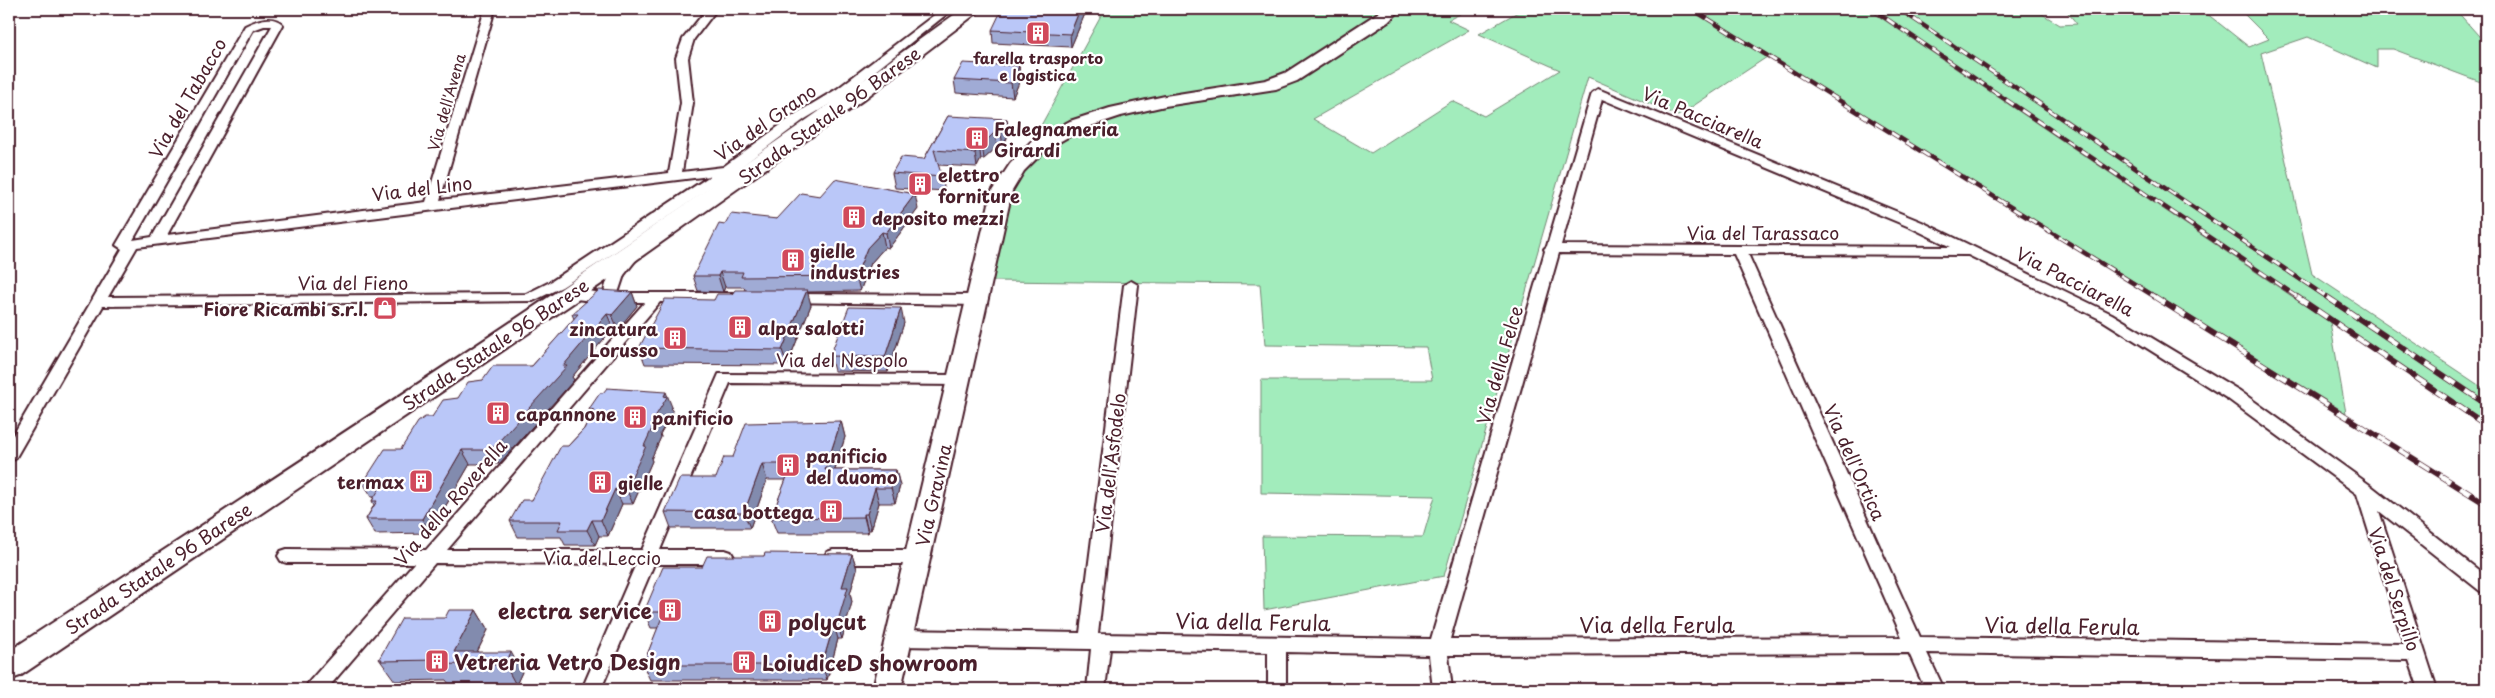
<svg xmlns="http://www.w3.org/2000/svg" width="2495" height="698" viewBox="0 0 2495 698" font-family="'Playpen Sans',sans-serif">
  <rect width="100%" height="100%" fill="#fff"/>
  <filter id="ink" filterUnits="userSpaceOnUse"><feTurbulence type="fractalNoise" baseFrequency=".02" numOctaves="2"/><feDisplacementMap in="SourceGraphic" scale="10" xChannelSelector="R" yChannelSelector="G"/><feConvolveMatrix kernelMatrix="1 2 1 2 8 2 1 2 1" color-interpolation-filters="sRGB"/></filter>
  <g filter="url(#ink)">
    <!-- green -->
    <g fill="#a2ecbc" stroke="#768674">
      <path d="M1105 9H1385L1371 21 1283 75 1258 85 1110 109 1033 140Z"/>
      <path d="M1402 9H1470L1448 20 1469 30 1313 119 1371 153 1452 101 1484 116 1560 70 1479 34 1523 9H1690L1767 57 1678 116 1588 77 1444 576 1264 610 1262 536 1423 537 1435 496 1261 493V380H1432L1426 347 1265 345 1260 284 993 281C999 253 1002 222 1011 196 1047 99 1195 111 1277 88 1289 84 1302 73 1313 66 1343 48 1373 30 1402 9Z"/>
      <path d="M1727 9H1868L2330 322 2346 413 1703 14Z"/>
      <path d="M1873 9H1897L2486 407V424Z"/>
      <path d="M1900 9H2034L2060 25 2077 24 2065 9H2201L2249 47 2269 39 2239 9H2455L2486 44V84L2393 49H2377V68L2308 37 2261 53 2312 274 2486 390V403Z"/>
    </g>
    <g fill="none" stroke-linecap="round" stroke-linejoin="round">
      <!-- street casing -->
      <g stroke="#4a1f2b" stroke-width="4">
        <g id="street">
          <path d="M485 9H495L440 200 669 173 681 103 676 58 683 39 707 9H717L694 39 688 58 693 103 682 172 723 167 797 113 837 89 942 9H953L845 95 805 119 731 174 602 261 562 287 533 301 103 306 15 459 9 461V442L122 249 116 245 245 26C257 20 273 14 283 25L167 235 426 202ZM264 26H272L152 237 133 240 253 30ZM710 176 552 281 526 294 108 297 137 247Z"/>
          <path d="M1598 89 1922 222 2112 314 2240 391 2370 485 2486 576V593L2480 591 2379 511 2437 689H2419L2409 660 1927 653 1944 689H1925L1909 653 1448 655 1452 689H1433L1429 655 1286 652V689H1268V652L1110 649 1105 689H1087L1091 649 899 646 892 643 890 638 892 633 899 630 1080 633 1124 285 1131 281 1138 285 1098 634 1431 639 1545 251 1544 249 1547 246 1592 93ZM1602 99 1912 228 1951 247 1561 245ZM1559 253 1734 254 1902 637 1450 639ZM1748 254 1968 255 2102 320 2228 399 2357 494 2404 644 1920 637Z"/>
          <path d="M632 252 639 256 624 275 618 293H734L741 298 734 303 660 302 447 550H642L719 374 959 375 964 376 967 380 964 384 959 385 730 383 660 550H725L731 552 734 557 731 562 725 564H654L601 689H582L636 564 435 563 327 689H306L308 683 414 563H287L281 561 278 556 281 551 287 549 426 550 645 302C630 302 572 304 564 293L571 289 604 293C606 279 618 255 632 252Z"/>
          <path d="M790 294 978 295 985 300 978 305 785 302 783 299 785 296Z"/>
          <path d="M833 550H918L924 552 927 557 924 562 918 564H833L827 562 824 557 827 552Z"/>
        </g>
      </g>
      <!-- secondary casing -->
      <g stroke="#4a1f2b" stroke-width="4">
        <path id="secondary" d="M1384 9H1401L1388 22 1297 81 1276 89 1165 106 1121 116 1082 129 1045 150 1024 171 1012 191 901 689H873L992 191 1010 164 1031 142 1070 121 1110 108 1165 96 1266 80 1285 73Z"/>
      </g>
      <!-- primary casing -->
      <g stroke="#4a1f2b" stroke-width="4">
        <path id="primary" d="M962 9H982L863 100 625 268 20 676 9 680V651C330 442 652 235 962 9Z"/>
      </g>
      <!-- street -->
      <use href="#street" fill="#fff" fill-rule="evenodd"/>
      <!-- secondary -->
      <use href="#secondary" fill="#fff" fill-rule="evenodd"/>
      <!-- primary -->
      <use href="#primary" fill="#fff" fill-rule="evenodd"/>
      <!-- rail-far1 casing -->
      <g stroke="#4a1f2b" stroke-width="4.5">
        <g id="rail-far1">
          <path d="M1692 9 2157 298"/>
          <path d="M1872 9 2299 298"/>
          <path d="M1899 9 2328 298"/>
        </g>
      </g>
      <!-- rail casing -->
      <g stroke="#4a1f2b" stroke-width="6">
        <g id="rail">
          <path d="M2155 297 2486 504"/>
          <path d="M2297 297 2486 425"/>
          <path d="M2327 297 2486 404"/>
        </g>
      </g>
      <!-- rail-far1 -->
      <use href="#rail-far1" stroke="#fff" stroke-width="3" stroke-dasharray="9" stroke-linecap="butt"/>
      <!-- rail -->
      <use href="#rail" stroke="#fff" stroke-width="4.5" stroke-dasharray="12" stroke-linecap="butt"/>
    </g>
    <!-- wall -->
    <g fill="#a0abd5" stroke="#4a1f2b">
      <path d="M1087 9 1071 47 993 43 992 30Z"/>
      <path d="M1019 66 1020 80 1013 97 956 93 954 80Z"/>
      <path d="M948 116 1009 133 1003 147H997L984 159H981L977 167 938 165 942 177 945 191 895 188 892 173 924 159Z"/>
      <path d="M820 196 918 209 889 248 885 247 871 263 860 291 807 292 811 305 787 365 645 364 639 348 714 300 745 290 744 287H725L723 292 698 291 693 276 725 225 777 219Z"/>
      <path d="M632 292 637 306 618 329 613 328 572 377 574 380 499 464H470L430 533 375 534 366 519 374 505 372 501 374 497H372L363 483 401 449 432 417 483 380 532 366 574 319 572 314Z"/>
      <path d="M904 323 888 372 834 371 830 356Z"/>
      <path d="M672 407 671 409 673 412 660 434 661 437 651 459 652 461 633 504H622L608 536H599L595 545H565L561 537H518L510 521 532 500 568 446 584 429 591 414 589 409Z"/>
      <path d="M841 421 845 437 835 470H896L900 486 895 503H879L871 530H868V533H777L771 518 786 480H767L750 528H671L665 512 716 478 733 457Z"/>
      <path d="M852 554 857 569 850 594 852 602 842 639H838L827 680H650L643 665 658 628H651L644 612 764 556Z"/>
      <path d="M476 610 488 630 477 652 522 672 516 685 449 684 446 680 395 681 379 659 445 618Z"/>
    </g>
    <!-- shaded-wall -->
    <g fill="#828bae" stroke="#4a1f2b">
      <path d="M1080 9H1087L1071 47 1070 34Z"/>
      <path d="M1019 66 1020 80 1013 97 1011 83Z"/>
      <path d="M1007 119 1009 133 1003 147 1001 133Z"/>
      <path d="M995 132 997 147 984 159 982 145Z"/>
      <path d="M979 144 981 159 977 167 975 153Z"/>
      <path d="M915 194 918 209 889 248 886 233Z"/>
      <path d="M882 232 885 247 871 263 860 291 856 276 867 248Z"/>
      <path d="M720 272 725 287 723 292 718 276Z"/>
      <path d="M807 290 811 305 787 365 782 350Z"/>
      <path d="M632 292 637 306 618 329 612 315Z"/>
      <path d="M901 308 904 323 888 372 885 357Z"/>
      <path d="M607 314 613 328 572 377 574 380 499 464 491 450Z"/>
      <path d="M666 392 672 407 671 409 673 412 660 434 661 437 651 459 652 461 633 504 626 489 652 422Z"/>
      <path d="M841 421 845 437 830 485 825 470Z"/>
      <path d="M462 450 470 464 430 533 422 519Z"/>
      <path d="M762 464 767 480 750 528 744 513Z"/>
      <path d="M896 470 900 486 895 503 891 488Z"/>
      <path d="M875 488 879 503 871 530 867 514Z"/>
      <path d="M615 489 622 504 608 536 601 520Z"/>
      <path d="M864 514 868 530V533L864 517Z"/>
      <path d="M592 520 599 536 595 545 587 530Z"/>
      <path d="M852 554 857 569 850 594 852 602 842 639 837 624 842 587Z"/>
      <path d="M476 610 488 630 471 664 454 652Z"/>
      <path d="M834 624 838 639 827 680 822 665Z"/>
      <path d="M511 652 522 672 516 685 505 665Z"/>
    </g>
    <!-- building -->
    <g fill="#bac7f8" stroke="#4a1f2b">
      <path d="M1002 9H1080L1070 34 992 30Z"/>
      <path d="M963 63 1019 66 1011 83 954 80Z"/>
      <path d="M948 116 1007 119 1001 133 995 132 982 145 979 144 975 153 934 150 942 177 892 173 901 157 924 159Z"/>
      <path d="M835 179 915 194 886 233 882 232 867 248 856 276 741 277 743 272H720L718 276H693L719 224 725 225 731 214 777 219 801 193 820 196Z"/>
      <path d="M599 290 632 292 612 315 607 314 563 366H567L491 450H462L422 519H366L377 501H372L383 483H363L385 449H401L418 422 425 417H432L443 400 458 398 468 382 483 380 493 366H532L578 314H572Z"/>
      <path d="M735 290H807L782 350 639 348 665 299 714 300 717 294H732Z"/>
      <path d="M849 307 901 308 885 357 830 356Z"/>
      <path d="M607 388 666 392 664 396 667 397 652 422H655L644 446H646L626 489H615L601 520H592L587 530H558L562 521H510L522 500H532L561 446H568L584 429 594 410 589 409 600 393H603Z"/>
      <path d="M841 421 825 470H896L891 488H875L867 514H864V517L771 518 792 464H762L744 513 665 512 680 478H716L724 457H733L746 423Z"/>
      <path d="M765 553 852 554 842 587H848L837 624H834L822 665H643L664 612H644L663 567H702L707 556H764Z"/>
      <path d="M449 610H476L454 652H511L505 665 436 664 437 660 381 661 382 659H379L402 618H445Z"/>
    </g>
  </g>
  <!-- icons -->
  <defs>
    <g id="building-square" transform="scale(1.25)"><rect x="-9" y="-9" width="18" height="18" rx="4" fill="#d1495b" stroke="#fff"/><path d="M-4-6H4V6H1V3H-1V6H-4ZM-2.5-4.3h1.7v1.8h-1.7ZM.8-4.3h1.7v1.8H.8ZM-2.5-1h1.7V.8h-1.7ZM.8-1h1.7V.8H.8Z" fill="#fff"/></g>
    <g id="shop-square" transform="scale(1.25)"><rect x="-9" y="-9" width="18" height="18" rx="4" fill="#d1495b" stroke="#fff"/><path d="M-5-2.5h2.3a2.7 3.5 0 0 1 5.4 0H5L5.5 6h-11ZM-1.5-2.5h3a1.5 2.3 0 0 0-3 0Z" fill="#fff"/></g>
  </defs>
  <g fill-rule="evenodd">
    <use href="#building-square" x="1038" y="33"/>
    <use href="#building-square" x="977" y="138"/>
    <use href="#building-square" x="920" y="184"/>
    <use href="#building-square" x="854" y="217"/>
    <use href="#building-square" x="793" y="260"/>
    <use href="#shop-square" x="385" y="308"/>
    <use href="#building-square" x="740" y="327"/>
    <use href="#building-square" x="675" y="338"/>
    <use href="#building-square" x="498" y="413"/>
    <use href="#building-square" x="635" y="417"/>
    <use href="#building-square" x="788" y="465"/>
    <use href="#building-square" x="421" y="481"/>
    <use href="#building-square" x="600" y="482"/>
    <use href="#building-square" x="831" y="511"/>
    <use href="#building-square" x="670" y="610"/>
    <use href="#building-square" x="770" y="621"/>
    <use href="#building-square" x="437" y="661"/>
    <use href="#building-square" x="744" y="662"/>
  </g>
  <g text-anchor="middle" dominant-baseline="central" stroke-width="4.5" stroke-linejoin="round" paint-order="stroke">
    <!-- far-poi labels -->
    <g font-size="15" font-weight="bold" fill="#4a1f2b" stroke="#fff">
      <text x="1038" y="57">farella trasporto<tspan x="1038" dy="17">e logistica</tspan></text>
    </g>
    <!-- far-street labels -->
    <g font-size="15" fill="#4a1f2b" stroke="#fff">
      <text transform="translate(446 102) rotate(-74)">Via dell'Avena</text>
    </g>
    <!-- street labels -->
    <g font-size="18" fill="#4a1f2b" stroke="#fff">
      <text transform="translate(187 98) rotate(-60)">Via del Tabacco</text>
      <text transform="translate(829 115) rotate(-36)">Strada Statale 96 Barese</text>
      <text transform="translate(1703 117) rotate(23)">Via Pacciarella</text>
      <text transform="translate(765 122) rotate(-35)">Via del Grano</text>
      <text transform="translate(422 188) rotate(-7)">Via del Lino</text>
      <text x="1763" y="232">Via del Tarassaco</text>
      <text transform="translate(2075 281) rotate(27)">Via Pacciarella</text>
      <text x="353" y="282">Via del Fieno</text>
      <text transform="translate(495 344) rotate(-34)">Strada Statale 96 Barese</text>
      <text x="842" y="359">Via del Nespolo</text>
      <text transform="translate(1499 365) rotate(-74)">Via della Felce</text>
      <text transform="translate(1855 462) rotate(66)">Via dell'Ortica</text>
      <text transform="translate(1110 463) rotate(-83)">Via dell'Asfodelo</text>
      <text transform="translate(933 495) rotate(-77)">Via Gravina</text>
      <text transform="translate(450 502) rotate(-49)">Via della Roverella</text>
      <text x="602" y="557">Via del Leccio</text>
      <text transform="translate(158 568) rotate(-34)">Strada Statale 96 Barese</text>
      <text transform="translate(2395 589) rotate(72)">Via del Serpillo</text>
    </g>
    <!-- poi labels -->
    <g font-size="18" font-weight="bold" fill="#4a1f2b" stroke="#fff" text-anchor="start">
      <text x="994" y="128">Falegnameria<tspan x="994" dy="21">Girardi</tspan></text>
      <text x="938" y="174">elettro<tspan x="938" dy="21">forniture</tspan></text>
      <text x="872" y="217">deposito mezzi</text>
      <text x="810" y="250">gielle<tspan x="810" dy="21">industries</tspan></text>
      <text x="368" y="308" text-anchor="end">Fiore Ricambi s.r.l.</text>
      <text x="758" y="327">alpa salotti</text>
      <text x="658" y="328" text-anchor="end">zincatura<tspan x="658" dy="21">Lorusso</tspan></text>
      <text x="516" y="413">capannone</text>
      <text x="652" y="417">panificio</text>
      <text x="806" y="455">panificio<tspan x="806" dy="21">del duomo</tspan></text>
      <text x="404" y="481" text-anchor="end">termax</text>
      <text x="618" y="482">gielle</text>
      <text x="814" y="511" text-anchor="end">casa bottega</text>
    </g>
    <!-- near-poi labels -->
    <g font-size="21" font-weight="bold" fill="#4a1f2b" stroke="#fff" text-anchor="start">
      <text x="652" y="610" text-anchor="end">electra service</text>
      <text x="788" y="621">polycut</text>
      <text x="454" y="661">Vetreria Vetro Design</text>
      <text x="762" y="662">LoiudiceD showroom</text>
    </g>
    <!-- near-street labels -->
    <g font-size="21" fill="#4a1f2b" stroke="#fff">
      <text transform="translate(1253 621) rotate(1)">Via della Ferula</text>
      <text x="1657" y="624">Via della Ferula</text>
      <text transform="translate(2062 625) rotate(1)">Via della Ferula</text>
    </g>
  </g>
  <!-- margin -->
  <rect width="2495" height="698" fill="none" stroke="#fff" stroke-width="30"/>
  <rect x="15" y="15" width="2465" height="668" fill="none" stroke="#4a1f2b" stroke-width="2" filter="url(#ink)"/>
</svg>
